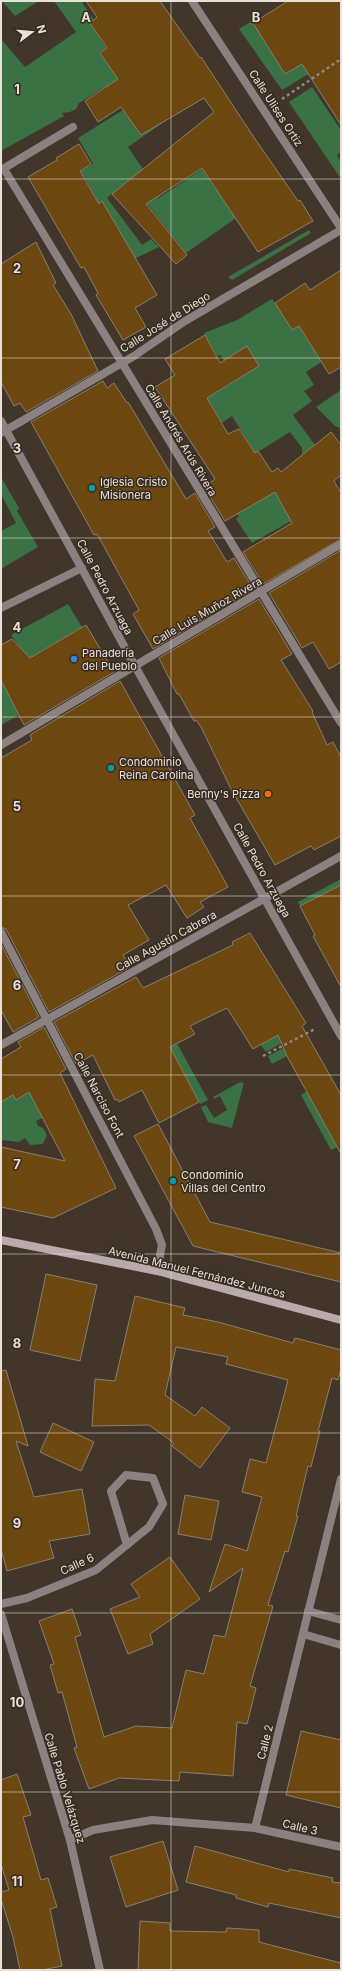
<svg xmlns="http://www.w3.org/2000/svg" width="342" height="1971" viewBox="0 0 342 1971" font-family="Inter,sans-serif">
  <rect width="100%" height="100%" fill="#42352a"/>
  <!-- green -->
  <g fill="#3a7145">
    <path d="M2 1H39L15 16Z"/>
    <path d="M54 1H62L63 3 66 1H81L94 20 90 23 106 48 100 53 106 62 144 85 105 87 79 103 76 109 70 112 62 113 64 116 1 151V39L25 67 76 32Z"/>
    <path d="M252 21 285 74 322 51 341 54 282 90 239 29Z"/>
    <path d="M312 87 341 130V152L337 155 341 162V179L289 102Z"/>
    <path d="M123 110 140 133 158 120 161 124 128 147 161 195 157 199 202 169 236 218 186 253 148 205H145L147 192 134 176 107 198 142 245 151 239 159 247 136 258V259L120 269 75 216 98 202 84 176 72 183 78 172 93 164 78 138Z"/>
    <path d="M309 230 311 233 232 280 228 277Z"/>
    <path d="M272 299 275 303 303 323 305 336 316 352 332 355 306 372 314 385 304 391 312 401 293 415 315 445 302 455 291 521 252 543 236 519 239 516 237 514 289 469 293 462 302 455V448L290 432 224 473 220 468 252 448 232 416 222 423 211 404 197 413 185 396 214 394 259 366 224 361 221 355 217 356 204 333 237 320Z"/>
    <path d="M341 390V428H340L335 426 316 407Z"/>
    <path d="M1 477 19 508 17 511 38 547 1 569V531L16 523 1 494Z"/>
    <path d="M68 604 82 627 28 659 11 635Z"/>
    <path d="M1 680 19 715 1 725Z"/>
    <path d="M341 879V889L339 886 300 906 298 902Z"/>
    <path d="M287 1030 296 1035 266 1052 261 1045Z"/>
    <path d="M303 1038 286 1054 287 1056 272 1064 268 1056Z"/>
    <path d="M167 1041 178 1045 208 1100 200 1104 199 1102Z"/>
    <path d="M240 1082 244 1083 232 1128 208 1122 201 1107 206 1105 214 1118 227 1110 220 1096 214 1099 213 1097Z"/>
    <path d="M32 1090 43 1118 36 1121 38 1126 43 1128 47 1135 43 1144 30 1145 25 1138 19 1142 1 1140V1102L9 1097V1093Z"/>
    <path d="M307 1091 337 1147 331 1150 301 1095Z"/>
  </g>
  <!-- building -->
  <g fill="#6c4710" stroke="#8b7e6f">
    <path d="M86 1H160L200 58 201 57 251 133 298 201 300 200 313 221 258 252 202 168 146 204 187 255 176 264 112 194 214 112 204 98 141 135 121 107 98 122 85 101 118 79 100 53 107 48 90 23 97 17Z"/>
    <path d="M288 1H341V125L302 64 285 74 253 23Z"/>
    <path d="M79 144 91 164 80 171 99 204 102 201 157 295 135 308 146 327 123 340 96 295 98 293 84 267 81 268 28 177 57 160 56 158Z"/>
    <path d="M36 242 56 283 53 285 71 314 98 371 26 412 20 403 14 406 1 382V264Z"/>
    <path d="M341 270V367L329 374 299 326 292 330 275 303 305 283 310 290Z"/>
    <path d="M205 335 220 363 247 346 259 366 207 398 228 434 239 429 255 453 258 451 272 472 278 468 281 472 331 432 341 445V475L334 481 341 493V539L263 584 243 552 292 523 275 492 225 521 204 487 215 479 155 387 175 375 165 359Z"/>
    <path d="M103 381 107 388 114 383 127 403 128 402 186 499 195 493 215 527 208 531 227 562 234 558 253 589 153 649 133 614 139 610 97 534 94 535 31 422Z"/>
    <path d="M341 550V662L329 669 313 642 302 648 269 593Z"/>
    <path d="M259 599 292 654 281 660 313 711 312 712 327 745 333 742 341 757V836L314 850 311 846 275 865 231 789 201 727 196 720 194 721 179 694H177L159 658Z"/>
    <path d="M86 625 114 672 24 725 1 680V645L12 639 30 658Z"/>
    <path d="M120 681 195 815 190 818 228 887 200 902 204 907 187 918 166 885 128 905 149 940 123 955 130 967 49 1012 6 929 1 927V758L32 740 30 735Z"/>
    <path d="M341 885V987L313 936 315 935 300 906Z"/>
    <path d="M250 933 306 1023 302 1026 341 1095V1154L287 1056 278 1035 253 1049 227 1008 190 1026 195 1034 170 1047 199 1102 159 1123 142 1090 119 1102 117 1099 115 1100 93 1055 76 1064 54 1022 136 977 143 988 233 945 232 942Z"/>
    <path d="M1 944 39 1017 13 1032 1 1010Z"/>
    <path d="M44 1027 66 1069 60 1073 116 1188 53 1218 1 1207V1147L65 1161 29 1092 16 1100 13 1095 1 1102V1059L21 1047 18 1042Z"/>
    <path d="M158 1124 210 1222 341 1253V1282L193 1246 134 1136Z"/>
    <path d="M46 1274 97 1285 80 1361 30 1350Z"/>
    <path d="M135 1296 185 1308 183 1315 218 1322 293 1343 295 1338 341 1350V1369L338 1380 332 1378 318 1431H320L311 1467 308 1466 296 1516H298L288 1552 285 1551 268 1605 273 1606 250 1686 256 1688 247 1724 237 1722 233 1776 180 1772 179 1781 119 1778 89 1789 74 1748 77 1747 62 1692 58 1693 50 1665 54 1664 39 1621 72 1609 81 1635 75 1637 104 1737 136 1726 172 1728 186 1670 204 1674 214 1635 225 1637 243 1568 209 1592 225 1544 247 1551 262 1497 242 1492 250 1459 266 1463 288 1380 226 1364 228 1357 176 1347 165 1395 195 1416 202 1407 230 1428 200 1468 172 1446 174 1443 149 1425 92 1426 95 1379 115 1381Z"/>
    <path d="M6 1370 28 1446 16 1441 34 1497 82 1489 90 1534 49 1541 54 1558 7 1571 1 1549V1371Z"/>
    <path d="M53 1423 94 1442 81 1471 40 1452Z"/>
    <path d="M185 1495 219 1501 211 1540 178 1534Z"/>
    <path d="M170 1557 200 1599 150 1634 153 1644 128 1654 110 1609 140 1597 131 1584Z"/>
    <path d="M301 1731 341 1740V1808L286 1795Z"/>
    <path d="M17 1774 31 1815 23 1817 41 1880 48 1878 57 1907 50 1909 62 1966 42 1970H20L13 1937 1 1899V1892L9 1890 1 1864V1780Z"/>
    <path d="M163 1841 178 1890 126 1907 110 1857Z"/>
    <path d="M195 1846 289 1872V1869L333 1878 332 1882 341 1883V1918L269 1903 268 1907 236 1898V1895L186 1882Z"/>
    <path d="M140 1921 170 1923V1931L226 1932 227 1928 259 1930V1942L341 1963V1970H138Z"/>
  </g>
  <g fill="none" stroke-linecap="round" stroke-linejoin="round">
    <!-- path -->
    <g stroke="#93887f" stroke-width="2.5" stroke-dasharray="3 3" stroke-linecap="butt">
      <path d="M282 99 341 59"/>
      <path d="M263 1056 315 1029"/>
    </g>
    <!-- lane -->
    <g stroke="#8b8181" stroke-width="8">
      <path d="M1 608 82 568"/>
      <path d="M308 1611 341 1620"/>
      <path d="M303 1634 341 1645"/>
    </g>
    <!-- street -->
    <g stroke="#8b8181" stroke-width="8">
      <path d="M192 1 341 228"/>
      <path d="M4 169 341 723"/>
      <path d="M1 170 73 127"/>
      <path d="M1 421 135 666 341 1036"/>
      <path d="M1 433 134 356 185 321 341 230"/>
      <path d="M1 745 341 544"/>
      <path d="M1 932 156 1229 162 1245 157 1271"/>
      <path d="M1 1045 341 856"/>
      <path d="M1 1604 27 1598 96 1570 149 1527 163 1504 153 1478 126 1475 111 1491 127 1545"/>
      <path d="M1 1614 70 1840 100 1970"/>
      <path d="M255 1828 341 1479"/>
      <path d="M70 1840 93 1830 152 1820 255 1828 341 1847"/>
    </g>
    <!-- secondary -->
    <path stroke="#baaaab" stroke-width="8" d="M1 1240 157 1271 341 1320"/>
  </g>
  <!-- grid -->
  <path fill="none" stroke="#e9e1da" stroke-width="1" stroke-opacity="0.55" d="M171 1V1970M1 179H341M1 358H341M1 538H341M1 717H341M1 896H341M1 1075H341M1 1254H341M1 1433H341M1 1613H341M1 1792H341"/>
  <!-- markers -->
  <g fill="#0f9aa8" stroke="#382b20" stroke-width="1.5">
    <circle cx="92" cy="488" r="4"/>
    <circle cx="111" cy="768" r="4"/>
    <circle cx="173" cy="1181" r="4"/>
  </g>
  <circle fill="#3f7fe0" stroke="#382b20" stroke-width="1.5" cx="74" cy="659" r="4"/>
  <circle fill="#e8710a" stroke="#382b20" stroke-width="1.5" cx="268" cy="794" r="4"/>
  <g text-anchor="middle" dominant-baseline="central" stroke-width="3" stroke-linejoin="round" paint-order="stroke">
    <!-- street labels -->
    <g font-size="11" fill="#e9e1da" stroke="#382b20">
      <text transform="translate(276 108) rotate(57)">Calle Ulises Ortiz</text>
      <text transform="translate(165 322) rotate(-32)">Calle José de Diego</text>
      <text transform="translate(181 440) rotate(59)">Calle Andrés Arús Rivera</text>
      <text transform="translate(105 587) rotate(62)">Calle Pedro Arzuaga</text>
      <text transform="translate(207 611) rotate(-30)">Calle Luis Muñoz Rivera</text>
      <text transform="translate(262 870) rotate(61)">Calle Pedro Arzuaga</text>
      <text transform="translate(166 941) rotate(-29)">Calle Agustín Cabrera</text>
      <text transform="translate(99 1095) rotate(62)">Calle Narciso Font</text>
      <text transform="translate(197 1272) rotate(14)">Avenida Manuel Fernández Juncos</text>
      <text transform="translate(77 1564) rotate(-25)">Calle 6</text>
      <text transform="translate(265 1742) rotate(-76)">Calle 2</text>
      <text transform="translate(65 1788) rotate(73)">Calle Pablo Velázquez</text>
      <text transform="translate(300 1827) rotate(13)">Calle 3</text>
    </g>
    <!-- poi labels -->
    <g font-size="11" fill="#e9e1da" stroke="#382b20" text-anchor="start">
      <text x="100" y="482">Iglesia Cristo<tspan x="100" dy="13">Misionera</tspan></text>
      <text x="82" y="653">Panadería<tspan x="82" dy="13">del Pueblo</tspan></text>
      <text x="119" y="762">Condominio<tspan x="119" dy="13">Reina Carolina</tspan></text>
      <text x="260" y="794" text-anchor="end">Benny's Pizza</text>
      <text x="181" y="1175">Condominio<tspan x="181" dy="13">Villas del Centro</tspan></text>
    </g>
  </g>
  <g font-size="13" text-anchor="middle" font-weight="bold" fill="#e9e1da" stroke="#382b20" stroke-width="3" stroke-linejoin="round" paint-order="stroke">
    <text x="86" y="22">A</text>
    <text x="256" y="22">B</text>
    <text x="17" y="94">1</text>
    <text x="17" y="273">2</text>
    <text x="17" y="453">3</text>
    <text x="17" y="632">4</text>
    <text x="17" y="811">5</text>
    <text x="17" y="990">6</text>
    <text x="17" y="1169">7</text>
    <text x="17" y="1348">8</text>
    <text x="17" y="1528">9</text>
    <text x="17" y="1707">10</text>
    <text x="17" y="1886">11</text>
  </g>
  <!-- border -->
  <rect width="342" height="1971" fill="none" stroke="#e9e1da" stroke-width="4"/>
  <!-- north arrow -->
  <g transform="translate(32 32) rotate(74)" stroke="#382b20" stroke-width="3" paint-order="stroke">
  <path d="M0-3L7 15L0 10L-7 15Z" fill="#e9e1da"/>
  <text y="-6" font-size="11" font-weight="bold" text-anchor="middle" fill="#e9e1da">N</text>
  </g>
</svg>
